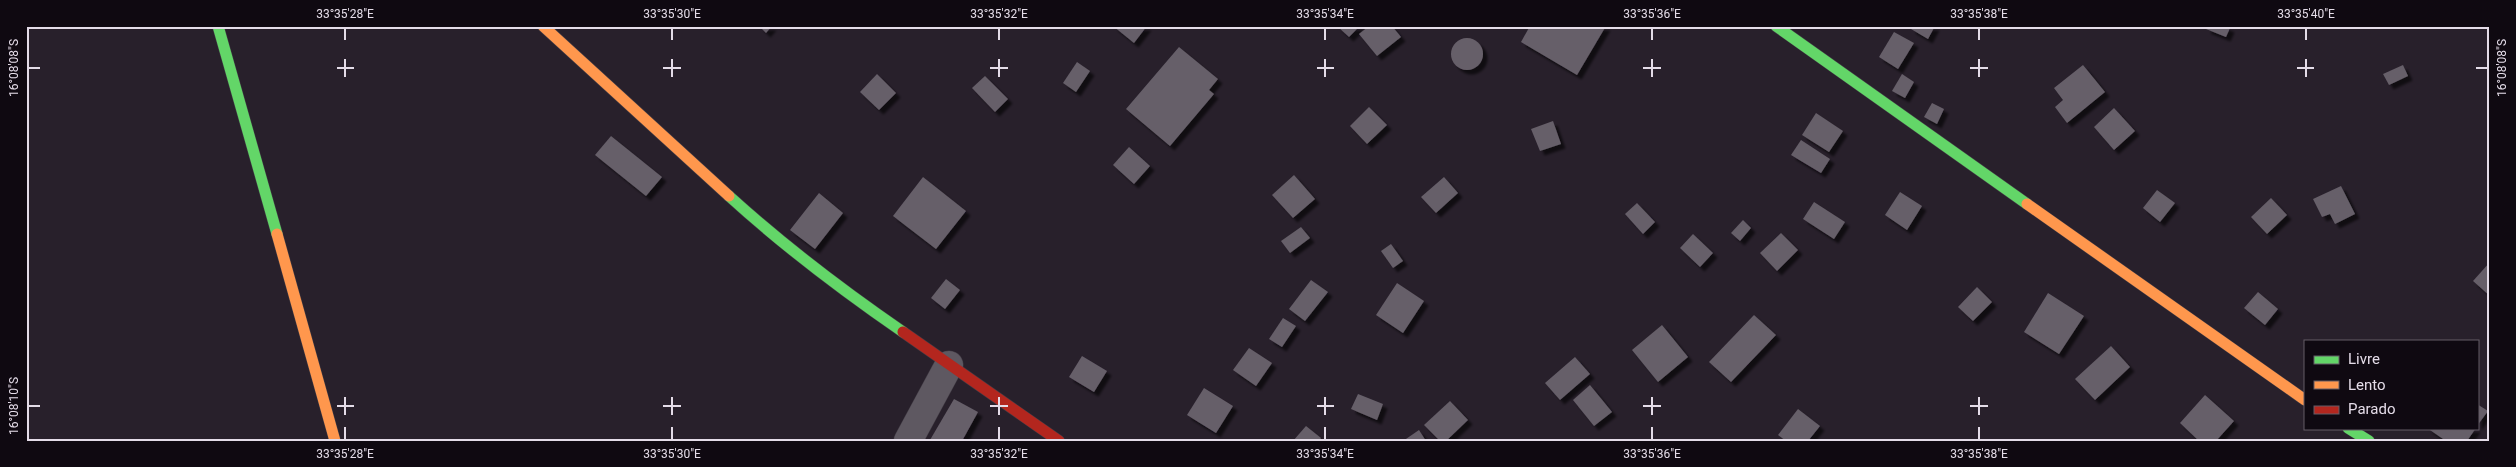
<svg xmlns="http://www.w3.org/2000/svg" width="2516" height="467" viewBox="0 0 2516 467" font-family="Roboto,sans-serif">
  <defs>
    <filter id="shadow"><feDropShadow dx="4.5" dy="4.5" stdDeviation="1" flood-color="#0009"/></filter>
  </defs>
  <rect width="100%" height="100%" fill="#28202b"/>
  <!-- building -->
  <g fill="#665f69" filter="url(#shadow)">
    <path d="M759 26H772L766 33Z"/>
    <path d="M1113 26H1147L1134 43Z"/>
    <path d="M1337 26H1360L1349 37Z"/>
    <path d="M1369 26H1392L1401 37 1377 56 1359 34Z"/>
    <path d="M1530 26H1606L1577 75 1521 42Z"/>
    <path d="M1913 26H1935L1928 39 1911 29Z"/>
    <path d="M2208 26H2225L2230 28 2226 37 2206 29Z"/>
    <path d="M1894 32 1914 43 1898 69 1879 57Z"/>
    <circle cx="1467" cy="54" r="16"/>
    <path d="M1179 47 1218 79 1209 90 1214 94 1170 146 1126 109Z"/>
    <path d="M1077 62 1090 71 1076 92 1063 83Z"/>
    <path d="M2083 65 2105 92 2067 123 2055 107 2063 100 2054 88Z"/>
    <path d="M2403 65 2408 76 2389 85 2383 74Z"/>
    <path d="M877 74 896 93 879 110 860 92Z"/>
    <path d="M1902 74 1914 82 1905 98 1892 91Z"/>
    <path d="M985 76 1008 99 995 112 972 88Z"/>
    <path d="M1932 103 1944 109 1937 124 1924 117Z"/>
    <path d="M1369 107 1387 125 1367 144 1350 126Z"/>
    <path d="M2114 108 2135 131 2114 150 2094 127Z"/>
    <path d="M1816 113 1843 131 1829 152 1802 135Z"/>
    <path d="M1553 121 1561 144 1540 151 1531 129Z"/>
    <path d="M611 136 662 177 646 196 595 155Z"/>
    <path d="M1801 140 1830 159 1821 173 1791 155Z"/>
    <path d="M1129 147 1150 166 1134 184 1113 165Z"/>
    <path d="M1294 175 1315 199 1293 218 1272 195Z"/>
    <path d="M923 177 966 211 936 249 893 216Z"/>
    <path d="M1444 177 1458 193 1436 213 1421 197Z"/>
    <path d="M2341 186 2355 214 2335 224 2330 214 2322 217 2313 199Z"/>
    <path d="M2157 190 2175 203 2160 222 2143 208Z"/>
    <path d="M1900 192 1922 206 1907 230 1885 215Z"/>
    <path d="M819 193 843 213 815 249 790 230Z"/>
    <path d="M2271 198 2287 215 2267 234 2251 217Z"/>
    <path d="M1814 202 1845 222 1834 239 1803 219Z"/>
    <path d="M1637 203 1655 222 1643 234 1625 214Z"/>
    <path d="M1743 220 1751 228 1740 241 1731 233Z"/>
    <path d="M1301 227 1310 238 1290 253 1281 241Z"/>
    <path d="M1781 233 1798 250 1777 271 1760 253Z"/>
    <path d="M1693 234 1713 253 1700 267 1680 248Z"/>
    <path d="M1391 244 1403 261 1393 268 1381 251Z"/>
    <path d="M2490 262V296L2473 281Z"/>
    <path d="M946 279 960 290 945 309 931 298Z"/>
    <path d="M1311 280 1328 292 1305 321 1289 309Z"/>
    <path d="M1397 283 1424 301 1403 333 1376 315Z"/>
    <path d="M1977 287 1992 302 1973 321 1958 307Z"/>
    <path d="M2258 292 2278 309 2265 325 2244 308Z"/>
    <path d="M2048 293 2084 316 2059 354 2024 332Z"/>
    <path d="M1754 315 1776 335 1731 382 1709 362Z"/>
    <path d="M1283 318 1296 326 1282 347 1269 339Z"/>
    <path d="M1662 325 1688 357 1658 382 1632 350Z"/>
    <path d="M2111 346 2130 367 2095 400 2075 379Z"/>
    <path d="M1249 348 1272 363 1256 386 1233 370Z"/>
    <path d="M1082 356 1107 371 1094 392 1069 377Z"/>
    <path d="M1575 357 1590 374 1560 400 1545 383Z"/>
    <path d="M1590 385 1612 412 1594 426 1573 400Z"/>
    <path d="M1204 388 1233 406 1216 433 1187 415Z"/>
    <path d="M1358 394 1383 404 1377 420 1351 409Z"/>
    <path d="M2205 395 2234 421 2216 441H2199L2180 423Z"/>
    <path d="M954 399 978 412 962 441H933L930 440Z"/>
    <path d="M1450 401 1468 420 1446 441H1440L1424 425Z"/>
    <path d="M2477 404 2488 411 2477 426Z"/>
    <path d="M1798 409 1820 426 1808 441H1786L1778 435Z"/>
    <path d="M1306 426 1321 438 1319 441H1293Z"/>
    <path d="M2427 428H2476L2467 441H2446Z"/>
    <path d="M1419 430 1426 441H1403Z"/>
  </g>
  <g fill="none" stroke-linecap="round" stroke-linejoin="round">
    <!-- street casing -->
    <g stroke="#433d46" stroke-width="29">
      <path id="street" d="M908 441 949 365"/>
    </g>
    <!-- fast casing -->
    <g stroke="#433d46" stroke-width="12">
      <g id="fast">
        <path d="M218 26 277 234"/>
        <path d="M1776 26 2027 204"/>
        <path d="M729 196C784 246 842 290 903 332"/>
        <path d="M2348 428 2369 441"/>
      </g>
    </g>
    <!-- slow casing -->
    <g stroke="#433d46" stroke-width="12">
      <g id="slow">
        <path d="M543 26 729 196"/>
        <path d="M2027 204 2305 400"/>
        <path d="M277 234 335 441"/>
      </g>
    </g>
    <!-- jam casing -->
    <g stroke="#433d46" stroke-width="12">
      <path id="jam" d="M903 332 1059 441"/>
    </g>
    <!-- street -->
    <use href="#street" stroke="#5e5861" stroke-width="28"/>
    <!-- fast -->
    <use href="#fast" stroke="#63d668" stroke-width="11"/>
    <!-- slow -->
    <use href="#slow" stroke="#ff974d" stroke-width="11"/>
    <!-- jam -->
    <use href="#jam" stroke="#b3261e" stroke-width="11"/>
  </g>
  <!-- ticks -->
  <path fill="none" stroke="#e4dce8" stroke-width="2" d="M345 28V40M672 28V40M999 28V40M1325 28V40M1652 28V40M1979 28V40M2306 28V40M345 59V77M672 59V77M999 59V77M1325 59V77M1652 59V77M1979 59V77M2306 59V77M28 68H40M337 68H354M663 68H681M990 68H1008M1317 68H1334M1643 68H1661M1970 68H1988M2297 68H2314M2476 68H2488M345 397V415M672 397V415M999 397V415M1325 397V415M1652 397V415M1979 397V415M28 406H40M337 406H354M663 406H681M990 406H1008M1317 406H1334M1643 406H1661M1970 406H1988M345 427V440M672 427V440M999 427V440M1325 427V440M1652 427V440M1979 427V440"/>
  <!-- border -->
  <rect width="2516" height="467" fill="none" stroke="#0f0911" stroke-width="55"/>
  <!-- legend -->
  <rect x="2304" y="340" width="175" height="90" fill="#0f0911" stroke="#645d67"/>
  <rect x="2314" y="356" width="25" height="8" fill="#63d668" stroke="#645d67"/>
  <text x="2348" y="364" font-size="15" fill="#e4dce8">Livre</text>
  <rect x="2314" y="381" width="25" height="8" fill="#ff974d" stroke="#645d67"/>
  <text x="2348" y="390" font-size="15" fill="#e4dce8">Lento</text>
  <rect x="2314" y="406" width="25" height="8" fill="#b3261e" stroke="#645d67"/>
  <text x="2348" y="414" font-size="15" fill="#e4dce8">Parado</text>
  <rect x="28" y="28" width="2460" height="412" fill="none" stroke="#e4dce8" stroke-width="2"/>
  <g font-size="12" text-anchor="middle" fill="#e4dce8">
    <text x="345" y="18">33°35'28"E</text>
    <text x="672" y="18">33°35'30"E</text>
    <text x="999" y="18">33°35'32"E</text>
    <text x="1325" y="18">33°35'34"E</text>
    <text x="1652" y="18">33°35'36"E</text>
    <text x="1979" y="18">33°35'38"E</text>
    <text x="2306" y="18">33°35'40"E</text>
    <text transform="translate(14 68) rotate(-90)" y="4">16°08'08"S</text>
    <text transform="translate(2502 68) rotate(-90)" y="4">16°08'08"S</text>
    <text transform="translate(14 406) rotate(-90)" y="4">16°08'10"S</text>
    <text x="345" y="458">33°35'28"E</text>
    <text x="672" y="458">33°35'30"E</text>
    <text x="999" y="458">33°35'32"E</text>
    <text x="1325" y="458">33°35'34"E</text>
    <text x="1652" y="458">33°35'36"E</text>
    <text x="1979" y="458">33°35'38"E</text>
  </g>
</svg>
